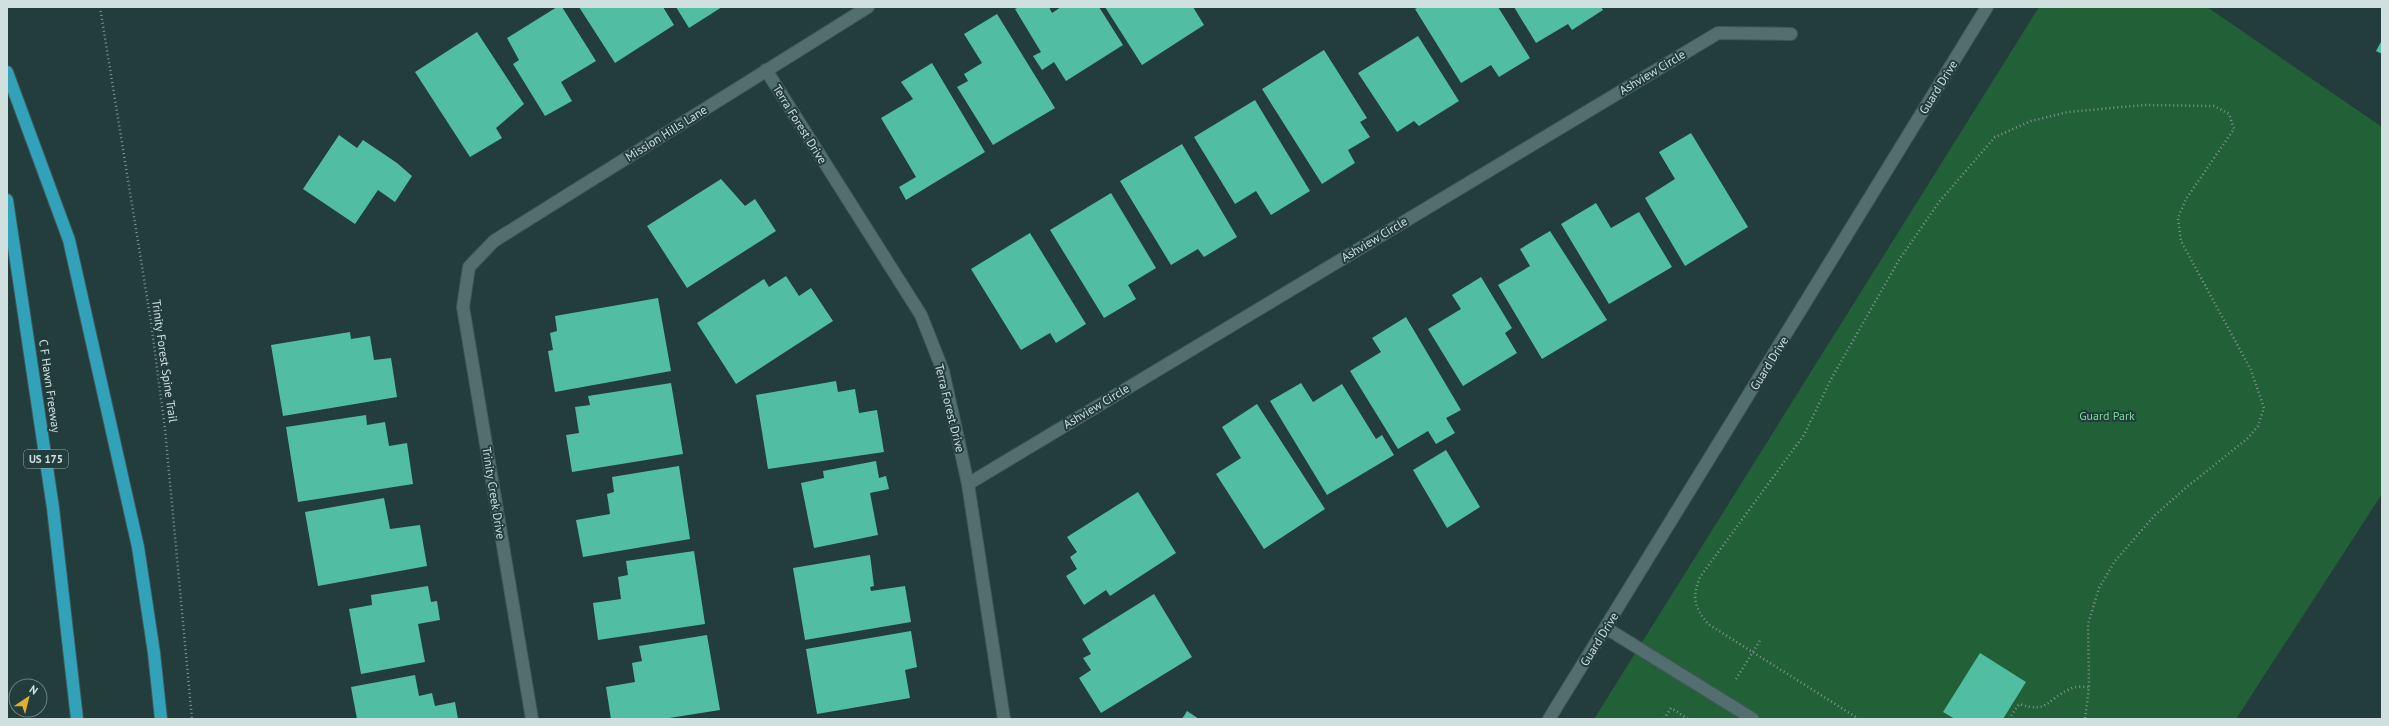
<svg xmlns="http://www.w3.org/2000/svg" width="2389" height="726" viewBox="0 0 2389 726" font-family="'PT Sans',sans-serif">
  <rect width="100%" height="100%" fill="#223d3c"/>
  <!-- park -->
  <path fill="#226137" d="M2039 7H2207L2382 127V494L2236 719H1594Z"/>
  <!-- building -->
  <g fill="#52bea1">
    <path d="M557 7H562L596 61 561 82 572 101 545 116 513 64 519 60 507 38Z"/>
    <path d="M579 7H663L674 25 615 63Z"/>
    <path d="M676 7H722L689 28Z"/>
    <path d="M1019 7H1049L1052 13 1061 7H1099L1123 45 1066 81 1054 62 1042 70 1033 56 1041 52 1015 9Z"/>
    <path d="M1105 7H1193L1204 25 1142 65Z"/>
    <path d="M1419 7H1498L1530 58 1499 77 1491 65 1461 83 1415 9Z"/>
    <path d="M1514 7H1601L1603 10 1572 30 1568 24 1536 43Z"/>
    <path d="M997 14 1055 108 993 145 957 87 968 81 964 74 982 63 964 34Z"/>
    <path d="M477 32 524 104 496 128 502 138 470 157 415 72Z"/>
    <path d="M1418 36 1459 101 1419 126 1414 121 1397 132 1358 73Z"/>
    <path d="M2382 40V54L2376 51Z"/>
    <path d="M1324 50 1367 118 1360 122 1370 137 1348 150 1355 163 1322 184 1262 89Z"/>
    <path d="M932 63 985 152 906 200 899 187 916 177 881 118 913 99 901 82Z"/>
    <path d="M1255 100 1310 191 1271 215 1256 191 1235 204 1194 137Z"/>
    <path d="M1691 133 1748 227 1685 266 1645 198 1675 179 1659 152Z"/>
    <path d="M339 135 357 148 363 140 397 163 412 176 395 202 378 190 355 224 303 189Z"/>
    <path d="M1182 144 1237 237 1204 257 1198 249 1171 265 1120 181Z"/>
    <path d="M721 179 745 206 755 199 776 231 687 288 647 226Z"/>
    <path d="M1111 193 1156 268 1128 285 1136 299 1104 318 1050 230Z"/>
    <path d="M1596 203 1611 228 1639 212 1672 267 1609 304 1561 224Z"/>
    <path d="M1550 231 1607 320 1542 359 1498 285 1530 266 1520 249Z"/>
    <path d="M1030 233 1086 324 1056 343 1050 333 1021 350 971 269Z"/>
    <path d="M786 276 799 296 811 288 833 321 736 384 697 323 764 279 769 287Z"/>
    <path d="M1481 277 1512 328 1505 333 1517 353 1463 386 1428 329 1461 309 1452 295Z"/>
    <path d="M658 298 671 371 555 392 548 351 553 350 550 333 557 331 555 316Z"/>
    <path d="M1406 317 1461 410 1446 418 1455 433 1436 444 1428 431 1398 449 1350 371 1381 352 1372 338Z"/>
    <path d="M350 332 351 339 370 336 374 360 391 358 397 397 283 416 271 345Z"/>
    <path d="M836 381 838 392 855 389 859 413 877 410 884 452 768 469 756 395Z"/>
    <path d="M671 383 683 454 572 472 566 435 579 433 575 407 590 405 588 396Z"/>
    <path d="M1301 383 1313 402 1342 384 1376 439 1382 435 1394 455 1327 495 1270 401Z"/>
    <path d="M1257 404 1325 509 1264 549 1216 474 1241 458 1222 427Z"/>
    <path d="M366 415 367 425 385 422 389 446 407 443 413 484 298 502 286 427Z"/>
    <path d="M1446 450 1480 507 1447 528 1413 470Z"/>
    <path d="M876 461 879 478 886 476 889 489 870 493 878 535 814 548 801 483 824 478 823 471Z"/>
    <path d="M679 466 690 539 583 557 576 520 610 514 607 494 614 492 612 477Z"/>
    <path d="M1138 492 1176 553 1110 596 1106 590 1084 605 1066 576 1077 569 1070 557 1077 552 1067 537Z"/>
    <path d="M384 498 390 529 420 525 427 566 318 586 305 512Z"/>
    <path d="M694 551 705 624 598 640 593 603 621 599 618 577 628 575 626 561Z"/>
    <path d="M870 555 874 586 870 587 871 591 905 586 911 622 805 640 793 568Z"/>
    <path d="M428 586 431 602 437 601 440 620 418 624 425 662 361 674 349 609 372 605 371 595Z"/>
    <path d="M1154 594 1192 657 1101 713 1079 678 1091 670 1083 658 1091 654 1082 639Z"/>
    <path d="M911 631 917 667 905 670 910 698 817 714 806 649Z"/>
    <path d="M707 635 720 710 663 719H611L606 687 635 682 632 663 642 661 639 646Z"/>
    <path d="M1980 653 2026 682 2003 719H1955L1943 712Z"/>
    <path d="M415 675 419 696 432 693 435 706 455 702 458 719H357L351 687Z"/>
    <path d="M1187 711 1199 719H1182Z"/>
  </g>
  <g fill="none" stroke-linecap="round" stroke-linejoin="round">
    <!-- minor casing -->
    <g stroke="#405958" stroke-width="14">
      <g id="minor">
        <path d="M766 70 921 315 943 371 968 484 1004 719"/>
        <path d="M968 484 1718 33 1791 34"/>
        <path d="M1606 628 1753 719"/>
        <path d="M532 719 463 307 469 267 494 241 868 7"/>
        <path d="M1549 719 1987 7"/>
      </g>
    </g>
    <!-- highway casing -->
    <g stroke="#405958" stroke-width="14">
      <g id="highway">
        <path d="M7 72 69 240 138 547 154 653 161 719"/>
        <path d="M7 200 53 508 77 719"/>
      </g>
    </g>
    <!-- path -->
    <g stroke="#7f9493" stroke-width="2.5" stroke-dasharray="1 3" stroke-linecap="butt">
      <path d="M100 7 151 322 165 429 192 719"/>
      <path d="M1736 679 1761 639"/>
      <path d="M1664 719 1671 708 1688 719"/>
      <path d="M1859 719 1708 624C1694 607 1692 598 1700 577L1804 435 1830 381 1899 260 1939 202 1995 137 2031 121 2068 112 2144 105 2214 106 2229 114 2234 129 2186 199 2178 218 2181 241 2251 370 2264 408 2258 426 2247 439 2188 486 2155 515 2115 561 2099 588 2088 624 2089 687 2085 719"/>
      <path d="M2009 719 2019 704C2048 714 2047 699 2070 689 2075 686 2083 687 2089 687"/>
    </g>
    <!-- minor -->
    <use href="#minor" stroke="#526e6e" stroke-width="12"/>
    <!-- highway -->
    <use href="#highway" stroke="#31a2ba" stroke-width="12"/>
    <!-- tram -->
    <path stroke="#9cafae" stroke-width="1" d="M2380 719 2382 717"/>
  </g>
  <g text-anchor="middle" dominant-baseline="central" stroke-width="4" stroke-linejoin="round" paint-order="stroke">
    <!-- shield labels -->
    <rect fill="#223d3c" stroke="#9cafae" stroke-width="1" x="24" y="450" width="44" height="18" rx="3"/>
    <g font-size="11" font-weight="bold" fill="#d0e0df">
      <text x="46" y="459">US 175</text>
    </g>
    <!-- street labels -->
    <g font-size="12" fill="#d0e0df" stroke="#223d3c">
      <text transform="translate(1652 72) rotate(-31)">Ashview Circle</text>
      <text transform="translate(1938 87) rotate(-58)">Guard Drive</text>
      <text transform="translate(800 124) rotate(58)">Terra Forest Drive</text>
      <text transform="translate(666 133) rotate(-32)">Mission Hills Lane</text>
      <text transform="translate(1374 239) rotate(-31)">Ashview Circle</text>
      <text transform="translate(165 361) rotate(82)">Trinity Forest Spine Trail</text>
      <text transform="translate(1769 363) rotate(-58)">Guard Drive</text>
      <text transform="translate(50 386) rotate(82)">C F Hawn Freeway</text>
      <text transform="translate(1096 406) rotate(-31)">Ashview Circle</text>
      <text transform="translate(950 408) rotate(76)">Terra Forest Drive</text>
      <text transform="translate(494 493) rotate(81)">Trinity Creek Drive</text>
      <text transform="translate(1599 639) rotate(-58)">Guard Drive</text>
    </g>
    <!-- park labels -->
    <g font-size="12" fill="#79dd95" stroke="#223d3c">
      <text x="2107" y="415">Guard Park</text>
    </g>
  </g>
  <!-- border -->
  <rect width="2389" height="726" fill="none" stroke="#d0e0df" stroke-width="16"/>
  <!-- north arrow -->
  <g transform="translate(28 698) rotate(35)"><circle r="19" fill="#223d3c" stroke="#687e7d"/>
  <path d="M0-3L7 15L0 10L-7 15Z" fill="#deb133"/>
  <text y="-6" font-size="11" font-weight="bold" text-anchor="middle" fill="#d0e0df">N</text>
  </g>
</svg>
